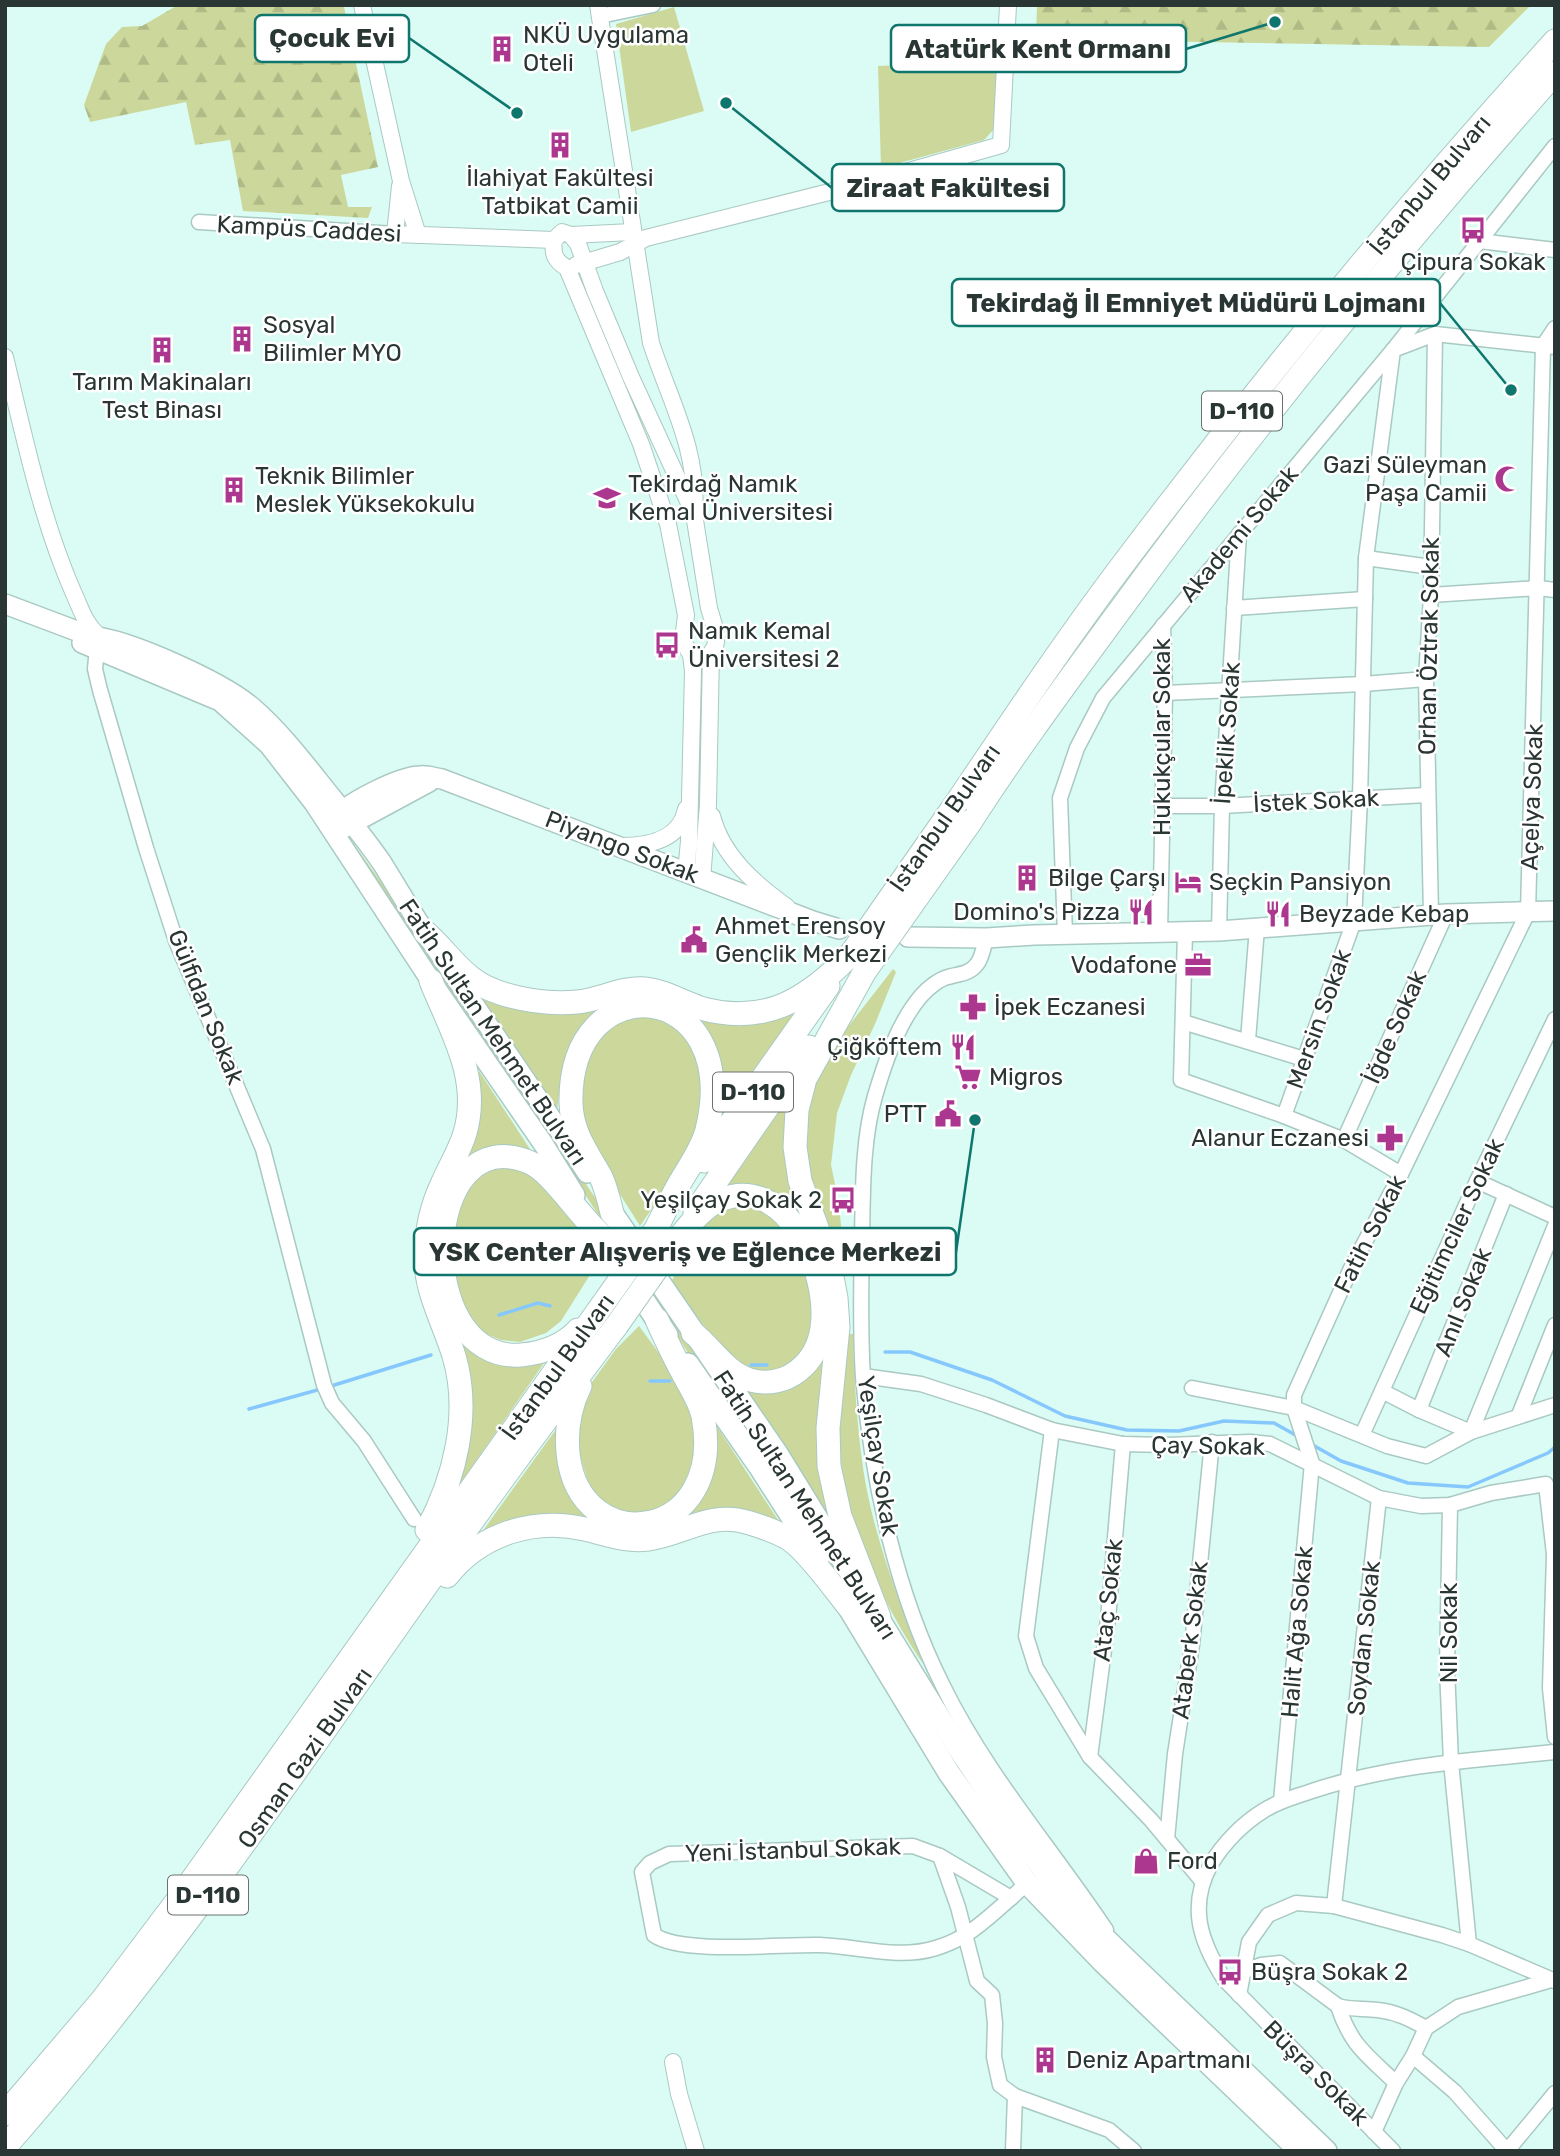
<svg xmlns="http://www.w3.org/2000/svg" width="1560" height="2156" viewBox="0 0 1560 2156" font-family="Rubik,sans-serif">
  <defs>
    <pattern id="forest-firs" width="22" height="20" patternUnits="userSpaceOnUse" patternTransform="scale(1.75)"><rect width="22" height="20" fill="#ccd89b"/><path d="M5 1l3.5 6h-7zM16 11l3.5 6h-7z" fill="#afba86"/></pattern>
  </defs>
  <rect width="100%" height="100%" fill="#dafcf4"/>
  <!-- green -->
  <g fill="#ccd89b">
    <path d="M674 7 704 111 631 132 616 24Z"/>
    <path d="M999 61 996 127 984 140 881 168 878 66Z"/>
    <path d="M348 836 406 917 537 1110 800 1507 1028 1868 956 1770 797 1509 696 1365 532 1113 345 838Z"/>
    <path d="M893 969 896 972 875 1024 851 1075 837 1113 831 1165 839 1203 843 1249 838 1251 811 1191 803 1138 811 1091 833 1046Z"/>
    <path d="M491 997 609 1002C568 1039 563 1058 557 1112L482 1002Z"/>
    <path d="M799 1007 716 1124 686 1009Z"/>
    <path d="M643 1013 674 1023 701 1059 705 1103 688 1156 640 1226 589 1145 580 1115 583 1063 600 1033 629 1016Z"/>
    <path d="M479 1071 530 1149 529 1153C499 1137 476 1162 452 1178Z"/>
    <path d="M791 1090 808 1223 718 1192Z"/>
    <path d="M491 1165 530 1171 555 1197 600 1259 561 1321 546 1333 520 1342 501 1340 484 1333 470 1320 458 1299 448 1247 463 1188Z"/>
    <path d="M760 1204 796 1242 809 1281 814 1310 809 1346 792 1368 752 1374 724 1352 671 1282C684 1259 705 1211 732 1205 741 1203 751 1204 760 1204Z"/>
    <path d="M639 1326 686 1390 699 1443 677 1504 636 1518 593 1498 573 1433 587 1389 616 1349Z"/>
    <path d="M459 1331 549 1356 457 1488Z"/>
    <path d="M847 1334H853C854 1379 857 1424 863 1468 873 1535 899 1601 923 1664 874 1591 837 1503 838 1414 838 1387 844 1360 847 1334Z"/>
    <path d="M827 1350 820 1393 819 1444 835 1525 743 1385Z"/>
    <path d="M562 1421V1444L608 1525 474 1543Z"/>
    <path d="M714 1422 782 1526 733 1509 705 1510 679 1517 715 1452Z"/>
  </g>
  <!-- forest -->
  <g fill="url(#forest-firs)">
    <path d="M178 5 344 7 378 167 341 175 348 207H372L368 218 243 211 230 140 195 145 186 102 90 122 84 105 106 44 122 27 142 26Z"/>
    <path d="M1037 5H1531L1489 47 1036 39Z"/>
  </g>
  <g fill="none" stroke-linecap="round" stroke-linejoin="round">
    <!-- stream -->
    <g stroke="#86c8fd" stroke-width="3.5">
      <path d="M499 1315 538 1303 550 1306"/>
      <path d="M885 1352H910L992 1380 1065 1416 1127 1430 1179 1431 1224 1421 1274 1423 1299 1437"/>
      <path d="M751 1365H767"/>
      <path d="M650 1381H670"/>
      <path d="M328 1387 431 1355"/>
      <path d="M249 1409 321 1389"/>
      <path d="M1311 1444 1341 1461 1408 1483 1468 1487 1548 1453 1555 1447"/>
    </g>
    <!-- minor casing -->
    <g stroke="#a9c9c2" stroke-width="17">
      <g id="minor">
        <path d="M600 16 653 5"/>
        <path d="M199 222 395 234"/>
        <path d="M1479 241 1555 250"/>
        <path d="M1543 346 1555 328"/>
        <path d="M1366 558 1431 567"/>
        <path d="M1431 595 1538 588 1555 590"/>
        <path d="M1234 608 1365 599"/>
        <path d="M97 648 95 669 100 690 146 848 176 941 263 1149 324 1385 332 1403 364 1441 414 1519"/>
        <path d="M1165 693 1363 684 1426 679"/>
        <path d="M1162 806H1222L1427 795"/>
        <path d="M1431 915 1426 679 1431 595 1435 334"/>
        <path d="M1219 931 1222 806 1239 534"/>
        <path d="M1185 932 1181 1080 1284 1116 1344 1140 1401 1174"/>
        <path d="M1160 933 1165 693 1163 625"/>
        <path d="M1065 934 1060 798 1077 748 1103 698 1393 350 1555 146"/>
        <path d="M986 938C984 946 982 958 977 964 970 974 958 974 948 977 939 979 927 989 921 996 898 1023 885 1062 875 1096 862 1141 863 1192 862 1239 861 1284 860 1331 863 1377 872 1481 896 1593 943 1686 986 1774 1052 1849 1106 1930"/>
        <path d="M1183 1022 1304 1059"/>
        <path d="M1248 1040 1257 928"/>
        <path d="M1284 1116 1354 921 1360 799 1366 558 1393 350 1435 334 1555 347"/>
        <path d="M1344 1140 1446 914"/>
        <path d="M1477 1181 1555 1217"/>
        <path d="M863 1376 921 1384 986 1405 1052 1430 1123 1444 1166 1445 1250 1442 1270 1444 1379 1498 1421 1506 1450 1505 1491 1493 1546 1484 1554 1554 1550 1688 1555 1737"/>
        <path d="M1192 1388 1294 1408 1387 1446 1426 1456 1471 1432 1555 1405"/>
        <path d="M1382 1391 1419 1410 1471 1432 1555 1226"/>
        <path d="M1419 1410 1506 1194"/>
        <path d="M1519 1415 1555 1325"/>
        <path d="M1052 1430 1026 1636 1036 1668 1090 1757 1151 1820 1202 1881"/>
        <path d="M1362 1435 1477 1181 1555 1019"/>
        <path d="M1450 1505 1447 1669 1451 1762 1469 1944"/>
        <path d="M1090 1757 1108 1619 1123 1444"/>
        <path d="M1281 1801 1312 1463 1294 1408V1395L1352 1266 1401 1174 1528 912 1543 346"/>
        <path d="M1167 1839 1175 1754 1192 1645 1212 1442"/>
        <path d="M940 1856 1011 1898 1027 1883"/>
        <path d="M1011 1898C985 1920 969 1938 936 1948 897 1960 858 1946 819 1945 782 1944 682 1955 654 1935L642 1872 650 1863 669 1854 913 1846 940 1856 958 1907 977 1981 992 1995 995 2023 994 2057 1000 2085 1015 2096 1109 2130 1134 2151"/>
        <path d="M1334 1906 1379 1498"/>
        <path d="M1244 1971 1261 1965 1280 1963 1338 2006C1351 2010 1364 2008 1378 2010 1396 2012 1410 2019 1426 2028"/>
        <path d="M1239 1995 1249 1942 1268 1915 1296 1903 1334 1906 1442 1935 1469 1944 1555 1981"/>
        <path d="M1338 2006C1351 2046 1367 2055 1396 2083"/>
        <path d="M1413 2056 1455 2092 1507 2151"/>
        <path d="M1374 2132 1396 2083 1413 2056 1426 2028 1458 2007 1551 1980"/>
        <path d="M1013 2151 1015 2096"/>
        <path d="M1393 2151 1224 1979C1200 1941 1188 1906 1211 1864 1223 1844 1242 1824 1263 1811 1278 1801 1295 1797 1312 1791 1390 1765 1473 1760 1555 1752"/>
        <path d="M1507 2151 1555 2093"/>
      </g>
    </g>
    <!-- tertiary casing -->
    <g stroke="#a9c9c2" stroke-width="18">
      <g id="tertiary">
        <path d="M362 5 401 181 418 235"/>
        <path d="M598 5 651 343C670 401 699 451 694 512"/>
        <path d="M400 186 395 234 554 240"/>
        <path d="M571 235 632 232"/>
        <path d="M576 265 620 252 646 238 877 180 1001 145 1008 5"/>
        <path d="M5 357C24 436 41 519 74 594 81 609 85 624 98 635"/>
        <path d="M712 816C722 856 755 884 787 907"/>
        <path d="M621 846C649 846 680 840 686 809"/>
        <path d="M686 872 689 841 693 671 691 655 683 641 686 615 668 524 641 444 567 268C555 261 552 254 554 240L562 232 571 235 578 244 595 291 631 377 694 514 709 608 717 635 715 647 711 653 708 804 702 879"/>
        <path d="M673 2062 679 2094 696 2151"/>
      </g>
    </g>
    <!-- secondary casing -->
    <g stroke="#a9c9c2" stroke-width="22">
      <g id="secondary">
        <path d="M5 604 90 636C128 639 223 682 253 708 277 729 297 754 317 779 339 807 362 834 382 863 397 887 411 912 427 935 480 1015 536 1093 587 1173"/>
        <path d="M82 643 220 701 269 745 314 803 431 981 544 1145 575 1195"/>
        <path d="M334 820C343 804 401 776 420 776 427 775 435 778 442 779L813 921 839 929"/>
        <path d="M342 829 429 782"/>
        <path d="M908 937 986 938 1034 935 1219 931 1446 914 1555 911"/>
      </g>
    </g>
    <!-- primary casing -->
    <g stroke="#a9c9c2" stroke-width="24">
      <g id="primary">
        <path d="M612 1213 778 1455 957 1746 1003 1815 1053 1883 1082 1916 1124 1957 1326 2151"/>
        <path d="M598 1232 667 1335"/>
        <path d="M688 1364 761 1469 818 1558"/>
        <path d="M841 1595 949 1773 1027 1883 1103 1962 1300 2151"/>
      </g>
    </g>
    <!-- trunk casing -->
    <g stroke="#a9c9c2" stroke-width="25">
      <g id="trunk">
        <path d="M957 802C1013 719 1069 635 1130 555 1264 378 1406 205 1555 41"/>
        <path d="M971 821C1016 751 1066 684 1115 617 1252 429 1400 248 1555 73"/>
        <path d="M425 932C441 946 454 964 470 977 495 998 546 1005 577 1002 600 1000 622 987 645 989 665 991 682 1002 700 1008 765 1026 807 1000 851 954"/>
        <path d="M865 971 805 1079 797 1110 795 1147 800 1181 829 1261 836 1298 838 1327 828 1428 829 1466 840 1516 879 1617"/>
        <path d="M704 1161 828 986"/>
        <path d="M695 1212 809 1047"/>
        <path d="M612 1213C609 1200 606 1188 601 1177 587 1152 572 1133 571 1104 568 961 744 978 707 1130 702 1150 688 1168 678 1186 670 1200 663 1215 656 1229"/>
        <path d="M674 1244C687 1228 701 1208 720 1200 788 1172 830 1275 822 1328 817 1363 787 1390 750 1380 726 1373 712 1348 693 1333"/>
        <path d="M578 1330C563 1346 542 1353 521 1355 410 1363 419 1114 531 1163 551 1172 579 1215 598 1232"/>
        <path d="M580 1386C569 1408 566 1430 568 1453 579 1561 727 1543 703 1416 700 1402 692 1390 685 1377 675 1359 666 1340 657 1320"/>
        <path d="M427 1530C455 1479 471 1413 454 1356 445 1326 428 1296 426 1264 425 1236 431 1207 443 1182 450 1166 460 1150 465 1133 481 1078 451 1031 431 981"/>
        <path d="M447 1576C480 1534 534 1517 585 1529 607 1534 625 1542 648 1539 685 1534 710 1510 750 1523 763 1527 778 1532 789 1539 807 1550 835 1590 849 1607"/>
        <path d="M5 2114 103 1999 177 1901 598 1311"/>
        <path d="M5 2147C168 1963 303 1759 445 1559 501 1480 559 1402 617 1325"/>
      </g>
    </g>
    <!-- minor -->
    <use href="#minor" stroke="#fff" stroke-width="14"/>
    <!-- tertiary -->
    <use href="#tertiary" stroke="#fff" stroke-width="16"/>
    <!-- secondary -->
    <use href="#secondary" stroke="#fff" stroke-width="19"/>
    <!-- primary -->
    <use href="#primary" stroke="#fff" stroke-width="21"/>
    <!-- trunk -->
    <use href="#trunk" stroke="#fff" stroke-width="23"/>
    <!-- trunk-bridge casing -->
    <g stroke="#a9c9c2" stroke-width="25" stroke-linecap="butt">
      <g id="trunk-bridge">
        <path d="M851 954 957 802"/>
        <path d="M865 971 971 821"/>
        <path d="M598 1311 656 1229"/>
        <path d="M617 1325 674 1244"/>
      </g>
    </g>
    <!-- trunk-bridge -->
    <use href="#trunk-bridge" stroke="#fff" stroke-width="23"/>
  </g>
  <!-- icons -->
  <defs>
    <g id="building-bare" transform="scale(2.1)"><path d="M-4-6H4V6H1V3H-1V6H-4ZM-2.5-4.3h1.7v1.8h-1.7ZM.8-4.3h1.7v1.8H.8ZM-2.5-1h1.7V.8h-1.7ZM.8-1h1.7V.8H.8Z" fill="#ab378f" stroke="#fff" stroke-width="2.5" paint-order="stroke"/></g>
    <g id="bus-bare" transform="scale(2.1)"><path d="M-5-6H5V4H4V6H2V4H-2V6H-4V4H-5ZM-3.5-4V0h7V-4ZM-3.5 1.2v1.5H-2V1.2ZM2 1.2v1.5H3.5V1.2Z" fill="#ab378f" stroke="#fff" stroke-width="2.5" paint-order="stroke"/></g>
    <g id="mosque-bare" transform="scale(2.1)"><path d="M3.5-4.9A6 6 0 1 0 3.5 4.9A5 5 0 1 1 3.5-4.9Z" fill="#ab378f" stroke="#fff" stroke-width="2.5" paint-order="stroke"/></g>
    <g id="university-bare" transform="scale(2.1)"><path d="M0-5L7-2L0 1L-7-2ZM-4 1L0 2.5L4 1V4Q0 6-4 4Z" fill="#ab378f" stroke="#fff" stroke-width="2.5" paint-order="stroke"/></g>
    <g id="hotel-bare" transform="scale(2.1)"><path d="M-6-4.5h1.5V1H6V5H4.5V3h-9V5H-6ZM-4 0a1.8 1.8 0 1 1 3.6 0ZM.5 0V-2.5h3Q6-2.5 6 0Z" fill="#ab378f" stroke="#fff" stroke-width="2.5" paint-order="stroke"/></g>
    <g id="restaurant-bare" transform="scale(2.1)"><path d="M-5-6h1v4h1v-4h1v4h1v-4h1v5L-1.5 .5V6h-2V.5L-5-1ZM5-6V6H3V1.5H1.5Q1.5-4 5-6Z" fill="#ab378f" stroke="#fff" stroke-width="2.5" paint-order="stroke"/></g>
    <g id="civic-bare" transform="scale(2.1)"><path d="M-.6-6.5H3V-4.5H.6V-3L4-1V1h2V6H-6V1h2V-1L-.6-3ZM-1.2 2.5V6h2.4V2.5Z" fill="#ab378f" stroke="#fff" stroke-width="2.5" paint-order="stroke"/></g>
    <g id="office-bare" transform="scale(2.1)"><path d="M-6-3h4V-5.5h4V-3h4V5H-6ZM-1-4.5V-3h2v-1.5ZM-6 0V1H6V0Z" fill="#ab378f" stroke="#fff" stroke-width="2.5" paint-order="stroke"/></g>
    <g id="pharmacy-bare" transform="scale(2.1)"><path d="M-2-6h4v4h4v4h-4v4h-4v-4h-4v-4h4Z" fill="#ab378f" stroke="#fff" stroke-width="2.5" paint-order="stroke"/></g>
    <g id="supermarket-bare" transform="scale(2.1)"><path d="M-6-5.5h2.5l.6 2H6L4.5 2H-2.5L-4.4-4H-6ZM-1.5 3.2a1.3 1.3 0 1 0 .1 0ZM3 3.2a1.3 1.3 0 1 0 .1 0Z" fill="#ab378f" stroke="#fff" stroke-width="2.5" paint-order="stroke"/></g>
    <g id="shop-bare" transform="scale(2.1)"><path d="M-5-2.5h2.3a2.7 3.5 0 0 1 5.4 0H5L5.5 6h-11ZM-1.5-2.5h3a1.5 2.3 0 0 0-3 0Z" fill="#ab378f" stroke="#fff" stroke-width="2.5" paint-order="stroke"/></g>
  </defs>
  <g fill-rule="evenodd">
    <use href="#building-bare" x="502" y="49"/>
    <use href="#building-bare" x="560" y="145"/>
    <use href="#bus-bare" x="1473" y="230"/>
    <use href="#building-bare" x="242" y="339"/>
    <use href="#building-bare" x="162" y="350"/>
    <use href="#mosque-bare" x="1508" y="479"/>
    <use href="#building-bare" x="234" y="490"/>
    <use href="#university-bare" x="607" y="498"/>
    <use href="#bus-bare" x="667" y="645"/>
    <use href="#building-bare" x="1027" y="878"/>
    <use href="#hotel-bare" x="1188" y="882"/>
    <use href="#restaurant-bare" x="1141" y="912"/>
    <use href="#restaurant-bare" x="1278" y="914"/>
    <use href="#civic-bare" x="694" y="940"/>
    <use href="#office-bare" x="1198" y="965"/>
    <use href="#pharmacy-bare" x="973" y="1007"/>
    <use href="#restaurant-bare" x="963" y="1047"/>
    <use href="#supermarket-bare" x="968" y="1077"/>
    <use href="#civic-bare" x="948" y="1114"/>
    <use href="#pharmacy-bare" x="1390" y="1138"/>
    <use href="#bus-bare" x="843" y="1200"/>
    <use href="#shop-bare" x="1146" y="1861"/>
    <use href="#bus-bare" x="1230" y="1972"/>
    <use href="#building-bare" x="1045" y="2060"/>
  </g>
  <g text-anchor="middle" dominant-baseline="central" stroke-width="5" stroke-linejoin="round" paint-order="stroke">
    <!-- shield labels -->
    <g fill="#fff" stroke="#697270" stroke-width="2">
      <rect x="1202" y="391.5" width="80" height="39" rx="5"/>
      <rect x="713" y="1072.5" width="80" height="39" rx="5"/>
      <rect x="168" y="1875.5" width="80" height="39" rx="5"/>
    </g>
    <g font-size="23" font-weight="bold" fill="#293633">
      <text x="1242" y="411">D-110</text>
      <text x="753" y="1092">D-110</text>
      <text x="208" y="1895">D-110</text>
    </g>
    <!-- poi labels -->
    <g font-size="24" fill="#293633" stroke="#fff" text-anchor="start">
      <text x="523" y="35">NKÜ Uygulama<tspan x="523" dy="28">Oteli</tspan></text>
      <text x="560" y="178" text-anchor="middle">İlahiyat Fakültesi<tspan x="560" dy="28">Tatbikat Camii</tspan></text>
      <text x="1473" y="262" text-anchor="middle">Çipura Sokak</text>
      <text x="263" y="325">Sosyal<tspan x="263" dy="28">Bilimler MYO</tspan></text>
      <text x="162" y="382" text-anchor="middle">Tarım Makinaları<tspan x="162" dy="28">Test Binası</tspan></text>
      <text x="1487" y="465" text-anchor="end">Gazi Süleyman<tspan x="1487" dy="28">Paşa Camii</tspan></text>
      <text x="255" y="476">Teknik Bilimler<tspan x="255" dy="28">Meslek Yüksekokulu</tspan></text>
      <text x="628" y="484">Tekirdağ Namık<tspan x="628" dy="28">Kemal Üniversitesi</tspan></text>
      <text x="688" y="631">Namık Kemal<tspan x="688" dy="28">Üniversitesi 2</tspan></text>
      <text x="1048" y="878">Bilge Çarşı</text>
      <text x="1209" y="882">Seçkin Pansiyon</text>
      <text x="1120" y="912" text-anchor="end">Domino's Pizza</text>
      <text x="1299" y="914">Beyzade Kebap</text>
      <text x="715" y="926">Ahmet Erensoy<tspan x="715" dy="28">Gençlik Merkezi</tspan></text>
      <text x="1177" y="965" text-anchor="end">Vodafone</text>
      <text x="994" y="1007">İpek Eczanesi</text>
      <text x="942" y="1047" text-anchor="end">Çiğköftem</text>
      <text x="989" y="1077">Migros</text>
      <text x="927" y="1114" text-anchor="end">PTT</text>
      <text x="1369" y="1138" text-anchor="end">Alanur Eczanesi</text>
      <text x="822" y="1200" text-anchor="end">Yeşilçay Sokak 2</text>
      <text x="1167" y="1861">Ford</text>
      <text x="1251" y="1972">Büşra Sokak 2</text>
      <text x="1066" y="2060">Deniz Apartmanı</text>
    </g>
    <!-- street labels -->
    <g font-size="24" fill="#293633" stroke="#fff">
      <text transform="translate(1430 185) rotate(-50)">İstanbul Bulvarı</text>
      <text transform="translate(309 229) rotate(3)">Kampüs Caddesi</text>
      <text transform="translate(1239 534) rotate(-50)">Akademi Sokak</text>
      <text transform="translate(1429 646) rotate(-89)">Orhan Öztrak Sokak</text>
      <text transform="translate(1227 733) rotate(-86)">İpeklik Sokak</text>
      <text transform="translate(1162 737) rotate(-90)">Hukukçular Sokak</text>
      <text transform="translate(1532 797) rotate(-88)">Açelya Sokak</text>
      <text transform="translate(1316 801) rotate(-3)">İstek Sokak</text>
      <text transform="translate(945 818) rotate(-55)">İstanbul Bulvarı</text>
      <text transform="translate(622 847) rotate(21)">Piyango Sokak</text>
      <text transform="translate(206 1007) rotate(68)">Gülfidan Sokak</text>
      <text transform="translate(1319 1019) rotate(-70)">Mersin Sokak</text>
      <text transform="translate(1395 1027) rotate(-66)">İğde Sokak</text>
      <text transform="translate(493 1032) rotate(56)">Fatih Sultan Mehmet Bulvarı</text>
      <text transform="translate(1457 1226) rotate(-65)">Eğitimciler Sokak</text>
      <text transform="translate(1370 1234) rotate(-63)">Fatih Sokak</text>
      <text transform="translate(1463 1302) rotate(-68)">Anıl Sokak</text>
      <text transform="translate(558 1367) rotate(-54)">İstanbul Bulvarı</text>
      <text transform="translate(1208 1446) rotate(1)">Çay Sokak</text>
      <text transform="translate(878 1456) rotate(81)">Yeşilçay Sokak</text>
      <text transform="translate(805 1505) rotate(57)">Fatih Sultan Mehmet Bulvarı</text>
      <text transform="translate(1108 1600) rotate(-84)">Ataç Sokak</text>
      <text transform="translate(1297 1632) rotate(-85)">Halit Ağa Sokak</text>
      <text transform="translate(1449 1633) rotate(-90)">Nil Sokak</text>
      <text transform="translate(1364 1638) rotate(-84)">Soydan Sokak</text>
      <text transform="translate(1190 1640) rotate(-83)">Ataberk Sokak</text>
      <text transform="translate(305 1758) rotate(-55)">Osman Gazi Bulvarı</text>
      <text transform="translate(793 1850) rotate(-2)">Yeni İstanbul Sokak</text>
      <text transform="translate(1316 2073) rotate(45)">Büşra Sokak</text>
    </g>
  </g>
  <!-- callouts -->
  <path fill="none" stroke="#0f766e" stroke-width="2.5" d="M517 113L409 38M1275 22L1186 49M726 103L832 188M1511 390L1440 303M975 1120L956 1252"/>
  <g fill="#0f766e" stroke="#fff" stroke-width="2.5">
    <circle cx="517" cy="113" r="7"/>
    <circle cx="1275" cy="22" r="7"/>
    <circle cx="726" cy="103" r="7"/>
    <circle cx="1511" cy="390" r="7"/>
    <circle cx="975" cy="1120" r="7"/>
  </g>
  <g fill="#fff" stroke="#0f766e" stroke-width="2.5">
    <rect x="255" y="15" width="154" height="47" rx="7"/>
    <rect x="891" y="25" width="295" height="47" rx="7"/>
    <rect x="832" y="164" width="232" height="47" rx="7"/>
    <rect x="952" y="279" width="488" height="47" rx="7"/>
    <rect x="414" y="1228" width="542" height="47" rx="7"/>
  </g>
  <g font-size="26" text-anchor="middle" font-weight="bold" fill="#293633">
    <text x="332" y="47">Çocuk Evi</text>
    <text x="1038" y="58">Atatürk Kent Ormanı</text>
    <text x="948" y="197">Ziraat Fakültesi</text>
    <text x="1196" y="312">Tekirdağ İl Emniyet Müdürü Lojmanı</text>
    <text x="685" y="1261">YSK Center Alışveriş ve Eğlence Merkezi</text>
  </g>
  <!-- border -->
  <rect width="1560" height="2156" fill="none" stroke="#293633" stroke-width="14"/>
</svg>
